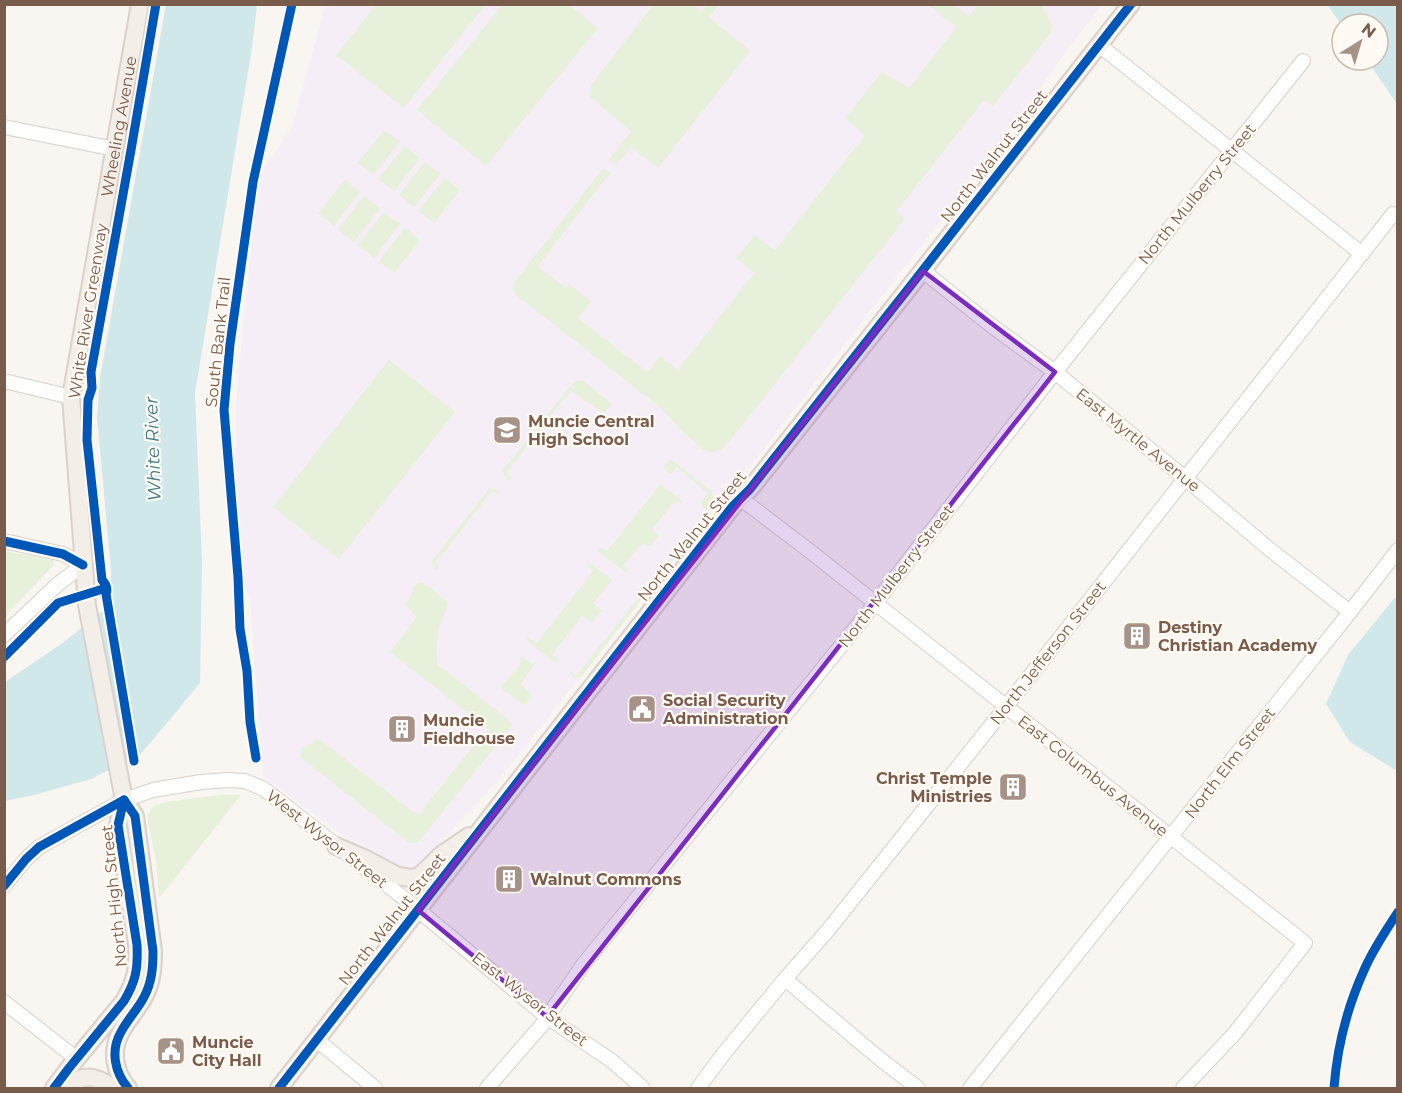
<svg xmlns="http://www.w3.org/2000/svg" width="1402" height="1093" viewBox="0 0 1402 1093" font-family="Montserrat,sans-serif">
  <rect width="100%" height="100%" fill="#f9f5f0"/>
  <!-- education -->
  <path fill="#f6eef6" d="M325 5H1102L1073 42 1012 128 745 473 735 476 716 499 713 510 495 784 452 830 427 861 415 868 409 869 392 865 366 846 344 837 263 776 250 595 242 589 233 449 237 447 236 413 238 378 258 178 293 125Z"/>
  <!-- green -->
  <g fill="#e7f0db">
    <path d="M503 4 570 5 598 28 486 166 417 110Z"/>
    <path d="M376 5V4L485 5 404 108 336 55Z"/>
    <path d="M653 5H693L701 11 707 5H719L709 17 750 51 658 168 631 147 616 165 609 159 631 132 590 96 591 85Z"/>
    <path d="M928 5H954L969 16 978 5H1042L1052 25 1051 33 993 106 984 100 896 212 905 219 729 442H727L721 450 712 452 703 450 682 431 661 408 516 295 513 288 515 281 603 168 610 173 538 266 566 288 569 284 591 301 578 318 647 372 660 356 678 370 754 273 736 258 755 235 775 250 865 135 845 118 882 72 909 88 956 27Z"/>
    <path d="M384 130 400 142 373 175 358 163Z"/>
    <path d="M405 146 420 158 394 191 378 179Z"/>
    <path d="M425 162 440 174 414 207 399 195Z"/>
    <path d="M445 178 460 190 434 223 418 211Z"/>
    <path d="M345 180 360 192 334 226 318 213Z"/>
    <path d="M364 196 380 208 354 242 338 229Z"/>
    <path d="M384 212 400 224 374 258 358 245Z"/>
    <path d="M405 228 420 240 394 273 379 261Z"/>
    <path d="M389 360 455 412 339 559 273 507Z"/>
    <path d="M577 381H584L611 403 610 407 604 412 600 411 571 390 507 472 511 477V480H509L504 475 503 470 573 383Z"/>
    <path d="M671 459 712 492 714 500 711 510 581 677 574 678 569 672 571 671 576 676 708 511 702 506 701 503 708 493 677 467 671 474 663 468Z"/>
    <path d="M660 485 682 501 683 504 674 501 652 530 659 535 650 546 642 543 623 565 628 570V572H625L599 552 598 550 600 548 607 551Z"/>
    <path d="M490 488H494L499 492V494L492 491 436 562 439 567 437 570 433 566 432 561Z"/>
    <path d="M5 551 53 560 54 562 52 567 5 616Z"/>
    <path d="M589 562 612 580 593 603 602 611 592 623 582 616 552 655 558 660 555 663 527 640 528 637 537 643 593 571 587 565V563Z"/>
    <path d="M420 582 425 584 448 602C448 608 445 610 443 615 438 629 435 651 438 665L509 720 512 726 420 840 418 842 409 843 300 757 302 747 312 744 318 738 413 812 419 814 478 740 489 730 390 652 417 617 405 605 413 591V587Z"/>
    <path d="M522 657 534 665 521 684 532 695 526 704H522L500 687 519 666Z"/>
    <path d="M220 795H241L160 897H159L156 860 148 822V814L151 809 155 806 166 802Z"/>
  </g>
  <!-- water -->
  <g fill="#d0e8ea">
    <path d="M166 5H257L252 48 195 393 202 562 200 683 141 754 91 779 34 795 5 801V682L64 642 111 604V570L97 417 100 378Z"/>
    <path d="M1327 5H1396L1398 7 1397 104 1367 60H1378V24L1342 25Z"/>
    <path d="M1397 595V771L1350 742 1326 704 1348 655Z"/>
  </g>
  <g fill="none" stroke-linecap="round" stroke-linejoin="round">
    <!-- minor casing -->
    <g stroke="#d7d1cb" stroke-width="16">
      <g id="minor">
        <path d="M1099 45 1362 254"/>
        <path d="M4 127 115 149"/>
        <path d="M923 271 992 326 1055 372 1185 478 1268 548 1350 612"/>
        <path d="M4 381 71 397"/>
        <path d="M740 498 811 552 1305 943 1235 1033 1183 1088"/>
        <path d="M4 541 63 554 83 565 58 584 4 635"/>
        <path d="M4 886 26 859 39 847 124 800 153 790 201 782 228 780 245 781 264 789 405 899 547 1017 612 1061 643 1088"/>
        <path d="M785 979 880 1059 918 1088"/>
        <path d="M4 1002 77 1059"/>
        <path d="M317 1040 375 1088"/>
        <path d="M487 1088 542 1025 583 965 866 615 1055 372 1303 61"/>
        <path d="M698 1088 725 1052 785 979 829 929 997 718 1393 214"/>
        <path d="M970 1088 1350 612 1398 550"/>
      </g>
    </g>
    <!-- major casing -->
    <g stroke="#dad1cc" stroke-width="20">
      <g id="major">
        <path d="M336 846 366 859 398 876 411 878 417 877 423 873 441 855 469 836"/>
        <path d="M54 1088 69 1068 124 1001C136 981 138 969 137 945L118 825 124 800"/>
        <path d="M65 1088C83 1073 95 1075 113 1088"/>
        <path id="s1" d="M128 1088C115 1073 110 1051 121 1032 127 1020 138 1009 144 997 152 982 153 968 153 951L135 816 124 800 87 605 71 397 140 4"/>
        <path d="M279 1088 732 507 750 489 912 284 1131 4"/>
      </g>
    </g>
    <!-- minor -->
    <use href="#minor" stroke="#fefefd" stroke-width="14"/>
    <!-- major -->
    <use href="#major" stroke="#f3eee8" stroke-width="16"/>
    <!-- cycleway casing -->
    <g stroke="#fffaf3" stroke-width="13">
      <g id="cycleway">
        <path d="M4 541 63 554 83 565"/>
        <path d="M4 657 58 603 106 588"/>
        <path d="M256 758 250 722 247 671 240 629 238 577 224 410 230 344 253 182 292 4"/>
        <path d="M134 761 106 594C108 589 106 584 102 580L87 440 88 400 92 388 91 372 131 150 156 4"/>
        <path d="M124 800 135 816 153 951C153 968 152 982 144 997 138 1009 127 1020 121 1032 110 1051 115 1073 128 1088"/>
        <path d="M4 886 26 859 39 847 124 800"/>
        <path d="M54 1088 69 1068 124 1001C136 981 138 969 137 945L118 825 124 800"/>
        <path d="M279 1088 732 507 750 489 912 284 1131 4"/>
        <path d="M1334 1088C1337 1048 1348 1005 1365 968 1374 948 1386 930 1398 912"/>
      </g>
    </g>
    <!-- cycleway -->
    <use href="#cycleway" stroke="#0057b8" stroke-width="9"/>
  </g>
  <!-- marked area -->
  <path fill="#7b2cbf" fill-opacity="0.2" stroke="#7b2cbf" stroke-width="4.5" stroke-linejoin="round" d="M923 271 1055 372 547 1017 418 910Z"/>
  <!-- icons -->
  <defs>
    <g id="school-square" transform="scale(1.5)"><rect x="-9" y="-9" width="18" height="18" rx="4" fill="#a69286" stroke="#fffaf3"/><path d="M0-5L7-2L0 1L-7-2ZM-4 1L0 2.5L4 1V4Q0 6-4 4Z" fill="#fff"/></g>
    <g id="building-square" transform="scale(1.5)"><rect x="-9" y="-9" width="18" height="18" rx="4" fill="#a69286" stroke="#fffaf3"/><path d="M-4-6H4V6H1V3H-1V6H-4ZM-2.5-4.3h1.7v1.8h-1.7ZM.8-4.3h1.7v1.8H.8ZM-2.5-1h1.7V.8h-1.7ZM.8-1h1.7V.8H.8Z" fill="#fff"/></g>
    <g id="civic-square" transform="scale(1.5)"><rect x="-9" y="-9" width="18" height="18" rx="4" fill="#a69286" stroke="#fffaf3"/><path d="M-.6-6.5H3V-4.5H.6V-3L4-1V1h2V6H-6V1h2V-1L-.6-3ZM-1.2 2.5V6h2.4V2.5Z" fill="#fff"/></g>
  </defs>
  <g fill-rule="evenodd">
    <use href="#school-square" x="507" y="430"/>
    <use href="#building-square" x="1137" y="636"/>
    <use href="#civic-square" x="642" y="709"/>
    <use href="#building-square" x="402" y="729"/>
    <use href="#building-square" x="1013" y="787"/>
    <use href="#building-square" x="509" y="879"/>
    <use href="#civic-square" x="171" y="1051"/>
  </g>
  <g text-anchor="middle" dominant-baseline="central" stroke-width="4.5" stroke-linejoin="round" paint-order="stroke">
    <!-- street labels -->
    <g font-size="16" fill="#7a5c4d" stroke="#fffaf3">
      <text stroke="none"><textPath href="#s1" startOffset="987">Wheeling Avenue</textPath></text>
      <text transform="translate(994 156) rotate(-52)">North Walnut Street</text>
      <text transform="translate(1197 194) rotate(-51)">North Mulberry Street</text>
      <text transform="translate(88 311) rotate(-81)">White River Greenway</text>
      <text transform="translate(218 342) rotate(-84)">South Bank Trail</text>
      <text transform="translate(1138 440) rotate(39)">East Myrtle Avenue</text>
      <text transform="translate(692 536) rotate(-51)">North Walnut Street</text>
      <text transform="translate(896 576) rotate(-52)">North Mulberry Street</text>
      <text transform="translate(1048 653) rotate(-52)">North Jefferson Street</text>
      <text transform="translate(1230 763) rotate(-52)">North Elm Street</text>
      <text transform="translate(1093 776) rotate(38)">East Columbus Avenue</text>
      <text transform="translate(327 839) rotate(38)">West Wysor Street</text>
      <text transform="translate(114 896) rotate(-96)">North High Street</text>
      <text transform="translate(392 919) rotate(-52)">North Walnut Street</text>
      <text transform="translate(530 999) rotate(38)">East Wysor Street</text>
    </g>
    <!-- poi labels -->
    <g font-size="16" font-weight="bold" fill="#7a5c4d" stroke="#fffaf3" text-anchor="start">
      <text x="528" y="421">Muncie Central<tspan x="528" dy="18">High School</tspan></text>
      <text x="1158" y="627">Destiny<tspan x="1158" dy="18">Christian Academy</tspan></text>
      <text x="663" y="700">Social Security<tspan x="663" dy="18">Administration</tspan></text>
      <text x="423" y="720">Muncie<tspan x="423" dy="18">Fieldhouse</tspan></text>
      <text x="992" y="778" text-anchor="end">Christ Temple<tspan x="992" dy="18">Ministries</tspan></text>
      <text x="530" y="879">Walnut Commons</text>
      <text x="192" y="1042">Muncie<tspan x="192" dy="18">City Hall</tspan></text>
    </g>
    <!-- water labels -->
    <g font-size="18" font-style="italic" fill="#437c86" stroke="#fffaf3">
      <text transform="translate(153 449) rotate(-92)">White River</text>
    </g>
  </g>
  <!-- border -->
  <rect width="1402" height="1093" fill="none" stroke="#7a5c4d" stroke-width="12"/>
  <!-- north arrow -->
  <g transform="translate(1360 42) rotate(37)"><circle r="28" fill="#fffaf3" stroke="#cabbb1" stroke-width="1.5"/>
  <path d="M0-4.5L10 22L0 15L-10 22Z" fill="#a69286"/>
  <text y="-9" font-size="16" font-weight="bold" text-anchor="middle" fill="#7a5c4d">N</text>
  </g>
</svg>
